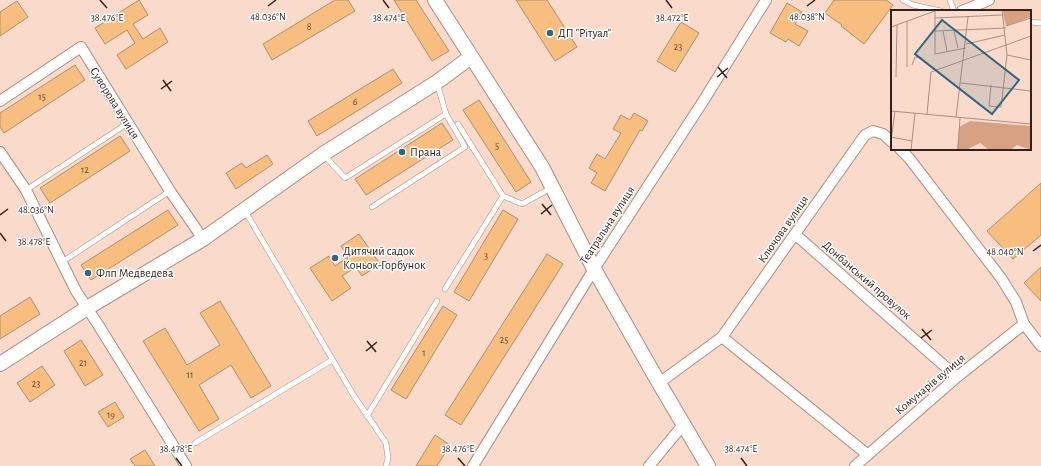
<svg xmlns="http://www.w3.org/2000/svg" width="1041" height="466" viewBox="0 0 1041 466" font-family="'Alegreya Sans',sans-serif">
  <rect width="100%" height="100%" fill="#fadaca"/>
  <!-- building -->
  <g fill="#f7be7f" stroke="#ab9073">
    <path d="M139 0 148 15 133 24 143 39 160 28 168 42 126 69 117 55 135 43 127 30 105 44 95 28Z"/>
    <path d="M335 0H348L355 11 272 60 263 44Z"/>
    <path d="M394 0H416L449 51 432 61Z"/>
    <path d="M516 0H547L577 47 555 61Z"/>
    <path d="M834 0H886L893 5 864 44 841 26 842 25 825 13Z"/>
    <path d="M17 1 28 17 0 36V12Z"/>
    <path d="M787 3 802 12 795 24 808 31 799 46 788 39 786 42 770 33Z"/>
    <path d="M681 22 699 33 675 72 657 61Z"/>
    <path d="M75 65 85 80 4 133 0 127V113Z"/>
    <path d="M393 69 402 83 317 136 308 121Z"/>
    <path d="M479 100 531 182 516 192 463 110Z"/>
    <path d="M634 113 648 121 642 131 640 130 605 191 591 183 597 173 589 168 597 154 605 159 621 133 613 129 621 115 630 120Z"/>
    <path d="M442 123 453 140 366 195 355 179Z"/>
    <path d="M120 136 130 151 50 203 40 188Z"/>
    <path d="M267 155 273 164 236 189 226 173 242 163 246 168Z"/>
    <path d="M1041 183V235L1013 259 987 231Z"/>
    <path d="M168 210 178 225 91 280 81 265Z"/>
    <path d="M503 210 518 219 469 301 454 292Z"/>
    <path d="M359 234 380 264 362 276 356 267 342 276 351 288 332 301 310 268 329 256 335 266 348 257 341 246Z"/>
    <path d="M547 254 563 264 461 425 445 415Z"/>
    <path d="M1041 267V301L1024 283Z"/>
    <path d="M30 297 40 314 0 339V316Z"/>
    <path d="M220 301 271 386 251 398 231 365 199 385 219 419 199 431 143 341 165 328 187 365 220 345 200 313Z"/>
    <path d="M443 306 457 315 406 399 391 390Z"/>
    <path d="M81 340 103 375 85 386 64 351Z"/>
    <path d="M42 366 55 385 30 402 17 383Z"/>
    <path d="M115 402 124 417 108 427 98 412Z"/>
    <path d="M435 435 450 445 437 466H416Z"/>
    <path d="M145 450 155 466H135L130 459Z"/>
  </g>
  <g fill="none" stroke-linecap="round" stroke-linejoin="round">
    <!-- lane casing -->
    <g stroke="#b18c7a" stroke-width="6">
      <g id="lane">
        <path d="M903 0 913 5 941 11"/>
        <path d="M950 0 954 11"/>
        <path d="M1030 22 1041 23"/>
        <path d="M324 155 345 178 446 114 437 83"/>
        <path d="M26 190 128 123"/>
        <path d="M503 196 522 204 551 188"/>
        <path d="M372 207 465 147 446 114"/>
        <path d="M245 211 354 396 386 443 388 458 386 466"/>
        <path d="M62 262 170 191"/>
        <path d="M445 289 503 196 458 124"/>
        <path d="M367 416 437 301"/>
        <path d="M195 443 332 360"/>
      </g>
    </g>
    <!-- street casing -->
    <g stroke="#b18c7a" stroke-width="12">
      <g id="street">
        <path d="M962 11 989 0"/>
        <path d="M0 101 81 47 170 191 203 239"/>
        <path d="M900 149 909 158 1001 278 1016 302 1024 324 1041 346"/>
        <path d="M0 152 26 190 76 291 97 323 186 466"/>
        <path d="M796 235 957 377"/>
        <path d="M722 337 868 455"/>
        <path d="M659 383 722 337 865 135 873 131 883 134 892 142"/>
        <path d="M473 466 594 269 702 103 766 0"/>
        <path d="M649 466 683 425"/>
        <path d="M855 466 957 377 1024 324"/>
      </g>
    </g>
    <!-- secondary casing -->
    <g stroke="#b18c7a" stroke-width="16">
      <g id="secondary">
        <path d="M435 0 542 167 594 269 659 383 708 466"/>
        <path d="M0 364 87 308 203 239 323 154 437 82 471 57"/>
      </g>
    </g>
    <!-- lane -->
    <use href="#lane" stroke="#fff" stroke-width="5"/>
    <!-- street -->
    <use href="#street" stroke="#fff" stroke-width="10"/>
    <!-- secondary -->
    <use href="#secondary" stroke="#fff" stroke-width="14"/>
  </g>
  <!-- ticks -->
  <path fill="none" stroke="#31221b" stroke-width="1.5" d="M100 0 107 8M383 0 389 8M666 0 672 8M268 6 276 0M807 6 815 0M718 67 727 78M717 77 728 68M163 80 171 91M161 89 172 81M542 204 551 215M541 214 552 205M0 215 8 209M0 233 6 241M1033 251 1041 245M922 329 931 340M921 338 932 330M367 341 376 352M366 351 377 342M176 458 182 466M458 458 465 466M741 458 747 466"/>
  <!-- markers -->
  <g fill="#2d6780" stroke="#fff" stroke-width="1.5">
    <circle cx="550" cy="33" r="4"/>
    <circle cx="402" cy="152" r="4"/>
    <circle cx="335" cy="258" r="4"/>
    <circle cx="88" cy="273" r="4"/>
  </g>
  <g text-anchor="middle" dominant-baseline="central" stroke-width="3" stroke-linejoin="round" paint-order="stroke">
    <!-- number labels -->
    <g font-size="10" fill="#624934">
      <text x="309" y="27">8</text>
      <text x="678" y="47">23</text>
      <text x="42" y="97">15</text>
      <text x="355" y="102">6</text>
      <text x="497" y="146">5</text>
      <text x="85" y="170">12</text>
      <text x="486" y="256">3</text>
      <text x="504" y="340">25</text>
      <text x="424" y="353">1</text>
      <text x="83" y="363">21</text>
      <text x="190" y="375">11</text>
      <text x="36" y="384">23</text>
      <text x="111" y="415">19</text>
    </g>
    <!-- poi labels -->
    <g font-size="12" fill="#31221b" stroke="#fff" text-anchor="start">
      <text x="558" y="33">ДП "Рітуал"</text>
      <text x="410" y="152">Прана</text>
      <text x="343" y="251">Дитячий садок<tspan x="343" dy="14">Коньок-Горбунок</tspan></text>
      <text x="96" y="273">Флп Медведева</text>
    </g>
    <!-- street labels -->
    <g font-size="12" fill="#31221b" stroke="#fff">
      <text transform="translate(115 103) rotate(58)">Суворова вулиця</text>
      <text transform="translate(607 225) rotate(-57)">Театральна вулиця</text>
      <text transform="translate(783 229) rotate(-55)">Ключова вулиця</text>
      <text transform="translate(867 280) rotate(41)">Донбанський провулок</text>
      <text transform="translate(930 384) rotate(-40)">Комунарів вулиця</text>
    </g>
  </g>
  <!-- overview -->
  <g transform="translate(891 10)">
    <rect width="140" height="140" fill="#fadaca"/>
    <path d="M111 0H140V7L115 16ZM79 111 140 116V140L126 135 119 140H98L89 133 75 140H66L68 117Z" fill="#d9a184"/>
    <path fill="none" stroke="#aa9084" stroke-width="1" d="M44 0V44L75 38M44 8 111 5M115 16 140 8M0 17 44 1M44 21 115 18M52 21 56 41M63 21 67 38M75 34 114 25M116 45 140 50M21 55 24 47 31 48M16 57V11M5 67 6 15M70 73 140 81M100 75 98 96 110 97 116 45 111 0M0 101 140 114M36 104 40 62 140 26M65 107 77 7M0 127 21 131M0 132 4 101M20 140 24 103M67 140 69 108"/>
    <path fill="#2d6780" fill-opacity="0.15" stroke="#2d6780" stroke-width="2" d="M51 10 128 70 101 104 24 44Z"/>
    <rect width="140" height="140" fill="none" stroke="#31221b" stroke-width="2"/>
  </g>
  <g font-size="10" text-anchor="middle" fill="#31221b" stroke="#fff" stroke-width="3" stroke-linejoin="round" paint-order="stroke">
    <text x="268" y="20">48.036°N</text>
    <text x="807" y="20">48.038°N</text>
    <text x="107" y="21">38.476°E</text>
    <text x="389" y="21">38.474°E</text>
    <text x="672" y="21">38.472°E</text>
    <text x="36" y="213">48.036°N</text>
    <text x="34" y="245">38.478°E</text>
    <text x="1005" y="255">48.040°N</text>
    <text x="176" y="452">38.478°E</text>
    <text x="458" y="452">38.476°E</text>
    <text x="741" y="452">38.474°E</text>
  </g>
</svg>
